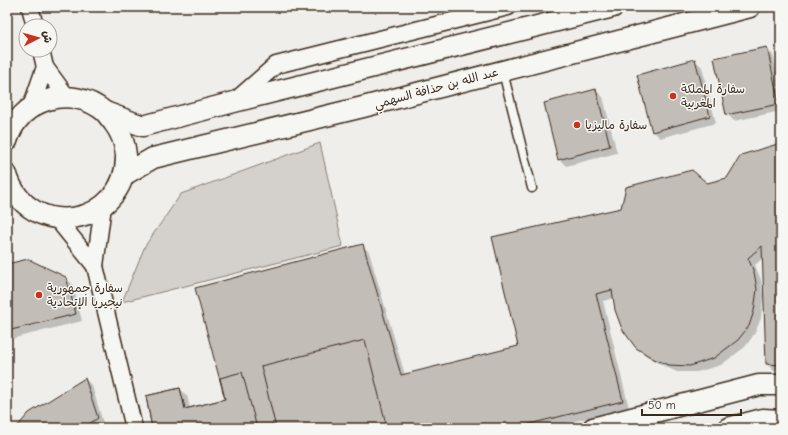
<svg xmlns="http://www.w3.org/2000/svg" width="788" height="435" viewBox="0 0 788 435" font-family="'Comic Neue','Playpen Sans Arabic',sans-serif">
  <rect width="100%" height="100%" fill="#efeeea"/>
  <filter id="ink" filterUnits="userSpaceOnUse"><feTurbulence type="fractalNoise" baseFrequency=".025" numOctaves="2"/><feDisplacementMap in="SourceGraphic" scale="8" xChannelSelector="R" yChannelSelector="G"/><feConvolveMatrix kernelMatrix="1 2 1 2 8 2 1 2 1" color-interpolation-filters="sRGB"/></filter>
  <g filter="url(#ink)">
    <!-- green -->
    <path fill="#d4d1cc" stroke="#887e75" d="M320 143 343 246 122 302 145 246 181 194Z"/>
    <!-- shadow -->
    <g fill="#0003">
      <path d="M766 48 773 55 781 92V111L734 121 727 114Z"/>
      <path d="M695 60 702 67 716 123 660 138 653 131Z"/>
      <path d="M596 91 603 97 617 153 566 166 559 159Z"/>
      <path d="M781 144V371H774L767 364 763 258 755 265 761 280 763 296 761 318 755 333 745 347 721 365 697 372H677L662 365 644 354 637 347 614 298 603 301 629 408 547 428H153L180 389 187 396 190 408 226 400 362 245 369 252 405 375 519 347 622 209 707 184 728 179Z"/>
      <path d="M7 265 66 278 73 285 82 321 7 340Z"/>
      <path d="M85 379 92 386 104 426 100 428H17L29 414Z"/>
    </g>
    <!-- building -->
    <g fill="#c2bdb7" stroke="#3b2a1e">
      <path d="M767 47 779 104 726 115 714 58Z"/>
      <path d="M695 59 710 116 652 132 637 75Z"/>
      <path d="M596 89 610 146 558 160 544 103Z"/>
      <path d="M781 143V365L766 364 762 246 748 258 754 272 757 289 754 311 749 326 738 340 714 358 690 366 669 365 654 359 636 348 622 329 615 310 612 290 596 294 623 401 513 428H152L146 396 180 388 185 409 225 399 195 288 363 244 401 375 518 346 492 237 621 208 626 187 692 170 707 183 727 178 741 155Z"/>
      <path d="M28 259 66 277 76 314 7 331V264Z"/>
      <path d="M365 340 387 428H276L261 366Z"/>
      <path d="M242 372 257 428H152L146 396 180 388 185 409 225 399 220 378Z"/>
      <path d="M85 378 98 418 83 428H16L29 413Z"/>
    </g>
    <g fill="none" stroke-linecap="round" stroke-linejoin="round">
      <!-- service casing -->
      <g stroke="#3b2a1e" stroke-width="11">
        <path id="service" d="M503 72 532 188"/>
      </g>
      <!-- minor casing -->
      <g stroke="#3b2a1e" stroke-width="19">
        <g id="minor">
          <path d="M30 7 35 26"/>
          <path d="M41 50 45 67"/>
          <path d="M235 101 276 65 508 7"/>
          <path d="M31 107 45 67 67 97"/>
          <path d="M57 219 95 266 103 206"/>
          <path d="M95 266 134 428"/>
        </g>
      </g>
      <!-- tertiary casing -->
      <g stroke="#3b2a1e" stroke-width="23">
        <g id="tertiary">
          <path d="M105 112 143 126 234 102 613 7"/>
          <path d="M7 141C19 99 71 83 105 112 108 115 110 119 113 122 120 131 125 143 126 155 127 227 28 243 7 175"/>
          <path d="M124 175 153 158 363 107 750 7"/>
          <path d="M593 428 759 385H781"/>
          <path d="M728 428 763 419 781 420"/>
        </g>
      </g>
      <!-- service -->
      <use href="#service" stroke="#f6f6f2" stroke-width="8"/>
      <!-- minor -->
      <use href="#minor" stroke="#f6f6f2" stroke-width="16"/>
      <!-- tertiary -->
      <use href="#tertiary" stroke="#f6f6f2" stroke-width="20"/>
    </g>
  </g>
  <!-- markers -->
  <g fill="#c8321e" stroke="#f6f6f2" stroke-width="1.5">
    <circle cx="673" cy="96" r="4"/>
    <circle cx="577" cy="125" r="4"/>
    <circle cx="39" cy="295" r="4"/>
  </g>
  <g text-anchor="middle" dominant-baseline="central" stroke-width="3" stroke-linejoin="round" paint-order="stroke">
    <!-- street labels -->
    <g font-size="12" fill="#3b2a1e" stroke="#f6f6f2">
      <text transform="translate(436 88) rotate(-15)">عبد الله بن حذافة السهمي</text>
    </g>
    <!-- poi labels -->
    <g font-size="12" fill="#3b2a1e" stroke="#f6f6f2" text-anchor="start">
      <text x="681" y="89">سفارة المملكة<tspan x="681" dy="14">المغربية</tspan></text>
      <text x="585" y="125">سفارة ماليزيا</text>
      <text x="47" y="288">سفارة جمهورية<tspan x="47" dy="14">نيجيريا الإتحادية</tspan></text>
    </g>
  </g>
  <!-- margin -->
  <rect width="788" height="435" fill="none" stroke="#f6f6f2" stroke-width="24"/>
  <rect x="12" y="12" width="764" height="411" fill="none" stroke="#3b2a1e" stroke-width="1.5" filter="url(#ink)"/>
  <!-- north arrow -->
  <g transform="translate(38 38) rotate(84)"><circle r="19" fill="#f6f6f2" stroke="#aba49d"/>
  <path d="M0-3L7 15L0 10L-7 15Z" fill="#c8321e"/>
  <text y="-6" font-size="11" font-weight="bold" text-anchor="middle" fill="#3b2a1e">ش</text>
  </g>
  <!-- scale -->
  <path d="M642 409v6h99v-6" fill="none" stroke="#3b2a1e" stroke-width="2"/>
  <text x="648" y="409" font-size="12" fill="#3b2a1e" stroke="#f6f6f2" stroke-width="3" paint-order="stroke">50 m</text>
</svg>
